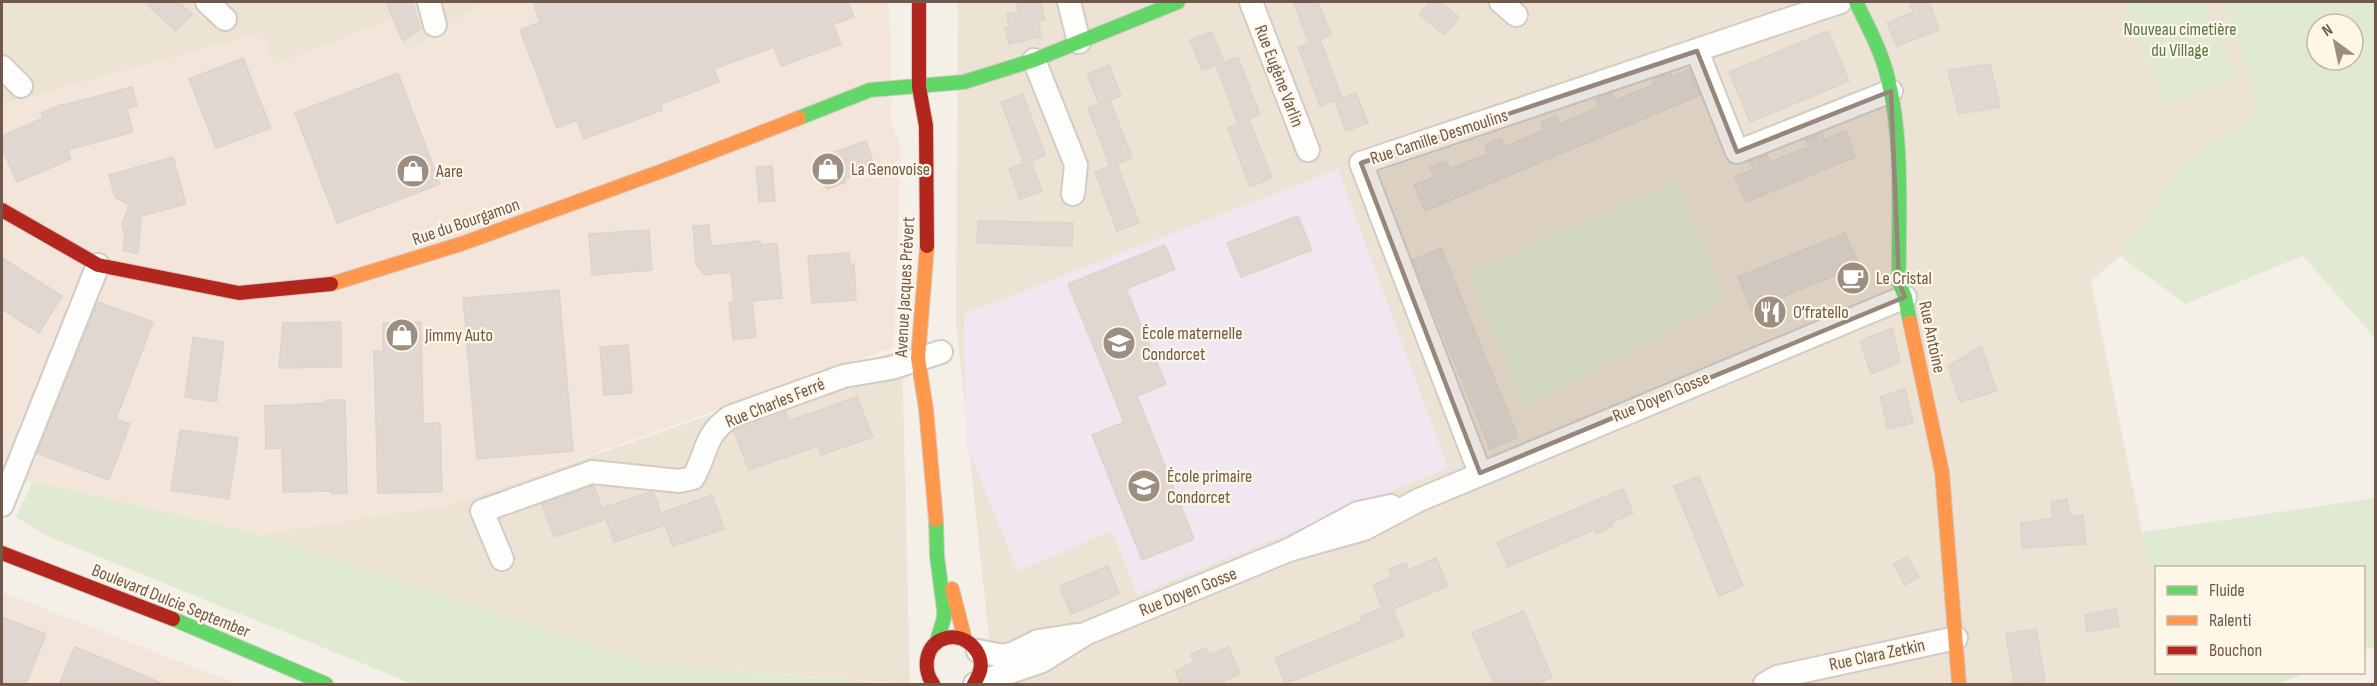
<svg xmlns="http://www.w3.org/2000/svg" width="2377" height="686" viewBox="0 0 2377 686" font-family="'Sofia Sans Condensed',sans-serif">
  <rect width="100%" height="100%" fill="#f4f0e8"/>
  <!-- residential -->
  <g fill="#ede3d5">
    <path d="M2 2H486L406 52 392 20 274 65 261 33 2 105Z"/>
    <path d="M958 2H2222L2252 80 2257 114 2182 165 2120 256 2091 281 2142 532 2156 593V672L2176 673 2179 684H984L992 669 956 321Z"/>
    <path d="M902 349 910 684 652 665 260 534 452 504Z"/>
  </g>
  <!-- commercial -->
  <g fill="#f4e5db">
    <path d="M486 2H889L892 126 901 147 894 347 452 504 260 534 2 475V105L261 33 274 65 393 20 407 52Z"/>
    <path d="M2 592 237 684H239H2Z"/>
  </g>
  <!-- education -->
  <path fill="#f1e7f0" d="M1338 169 1448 468 1137 595 1112 531 1018 571 966 445 964 314Z"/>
  <!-- green -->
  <g fill="#e0ead3" fill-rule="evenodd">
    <path d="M2124 2H2206L2237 78 2166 105Z"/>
    <path d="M2222 2H2375V338L2303 256 2185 304 2120 256 2182 165 2257 114 2252 80ZM2317 24H2353V60H2317Z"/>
    <path d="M1677 182 1725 300 1524 407 1467 273Z"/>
    <path d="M33 481 260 534 652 665 903 684H413L45 535 16 517Z"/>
    <path d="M2375 498V646L2364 650V568H2156V594L2142 532Z"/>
    <path d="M2176 673V672L2307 673 2277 684H2178Z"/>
  </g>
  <!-- building -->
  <g fill="#e0d8d0" stroke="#ddd3ca" stroke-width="1.5">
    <path d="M144 2H178L192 14 176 31Z"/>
    <path d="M386 2H412L420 29 403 41Z"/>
    <path d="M533 2H848L854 17 833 24 841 44 781 66 774 47 714 69 719 82 661 104 662 110 584 139 577 120 557 128 520 30 540 22Z"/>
    <path d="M1016 2H1041L1045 20 1039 21 1041 37 1009 44 1005 27H1009L1007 14 1018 12Z"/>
    <path d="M1294 2H1318L1331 35 1320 39 1342 98 1320 106 1298 47 1312 42 1309 43Z"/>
    <path d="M1430 2H1440L1459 17 1444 35 1419 14Z"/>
    <path d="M1909 2H1929L1939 30 1897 46 1887 23 1913 12Z"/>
    <path d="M1828 31 1849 81 1750 122 1729 72Z"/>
    <path d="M1212 32 1224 62 1238 57 1260 115 1249 119 1272 178 1250 187 1228 128 1238 124 1216 65 1202 70 1190 40Z"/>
    <path d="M243 58 271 128 216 148 189 79Z"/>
    <path d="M1990 64 2000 107 1959 114 1948 70Z"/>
    <path d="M1109 65 1121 96 1099 104 1087 74Z"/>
    <path d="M1690 69 1700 95 1425 211 1414 185 1434 177 1430 167 1446 161 1450 169 1488 154 1485 145 1494 141 1501 138 1505 147 1544 130 1541 122 1556 116 1560 124 1599 107 1596 99 1612 93 1616 100 1655 84 1653 79 1670 73 1672 77Z"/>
    <path d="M398 73 440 184 337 223 295 113Z"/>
    <path d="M132 87 137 106 127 109 133 132 68 150 71 159 17 182 2 148V136L43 118 41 113 63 104 64 105Z"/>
    <path d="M1356 93 1368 123 1346 131 1335 101Z"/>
    <path d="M1023 94 1045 155 1031 161 1042 191 1020 199 1009 169 1024 163 1001 102Z"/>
    <path d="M1110 100 1132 158 1117 164 1139 223 1117 231 1095 172 1110 166 1088 108Z"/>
    <path d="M1846 131 1855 157 1746 202 1735 177 1754 169 1750 161 1767 155 1770 162 1809 147 1805 140 1822 133 1824 140Z"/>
    <path d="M866 141 875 168 845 179 846 182 828 189 820 182 814 164 832 157 831 153Z"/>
    <path d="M173 157 186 204 141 216 138 254 123 250 125 237 122 225 129 205 115 197 109 175Z"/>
    <path d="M772 166 775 201 759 202 756 167Z"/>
    <path d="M1298 216 1312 250 1241 277 1227 243Z"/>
    <path d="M978 221 1073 223 1072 246 977 243Z"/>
    <path d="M709 225 711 246 760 241 761 245 777 243 782 298 752 301 756 337 733 340 729 303 734 302 731 272 705 275 696 264 693 226Z"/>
    <path d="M649 230 652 270 592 275 589 234Z"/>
    <path d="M1845 233 1859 265 1751 310 1738 277Z"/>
    <path d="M1165 245 1175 269 1126 289 1166 384 1137 396 1194 539 1142 560 1092 435 1124 422 1068 284Z"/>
    <path d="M1441 248 1518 437 1490 449 1413 260Z"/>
    <path d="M849 253 850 264H854L856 300 812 303 808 256Z"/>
    <path d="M2 258 62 296 39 333 2 309Z"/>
    <path d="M559 290 573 451 477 459 463 298Z"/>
    <path d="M98 302 153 322 116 419 130 424 109 480 37 453Z"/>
    <path d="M341 322V367L279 368 283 323Z"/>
    <path d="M421 322 423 424 440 423 442 492 378 493 374 351H383V323Z"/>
    <path d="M1892 328 1900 362 1871 374 1860 341Z"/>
    <path d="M193 337 224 342 216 402 185 397Z"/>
    <path d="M628 345 632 393 604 395 600 347Z"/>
    <path d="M1981 346 1997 391 1960 402 1948 366Z"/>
    <path d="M1905 389 1913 423 1888 429 1880 397Z"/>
    <path d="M857 397 873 437 821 455 818 446 749 470 734 431 786 412 789 421Z"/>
    <path d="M326 400H345L347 493 332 494V491L283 492 282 448 266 449 265 406 326 403Z"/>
    <path d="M180 430 238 438 229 499 171 490Z"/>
    <path d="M1699 476 1743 586 1719 596 1674 486Z"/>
    <path d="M594 486 602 508 651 492H653L661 513 712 495 724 529 673 546 665 525 614 542 606 519 554 537 542 504Z"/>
    <path d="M1623 489 1633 513 1611 523 1612 527 1596 534 1594 530 1508 567 1497 542Z"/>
    <path d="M2067 499 2070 516 2083 515 2086 544 2022 548 2021 523 2053 518 2051 502Z"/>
    <path d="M1907 557 1919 577 1905 585 1893 564Z"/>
    <path d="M1436 558 1448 586 1393 609 1404 636 1285 684 1275 658 1362 621 1360 617 1382 608 1373 585 1392 577 1389 569 1406 563 1408 570Z"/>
    <path d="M1108 566 1119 594 1071 614 1060 586Z"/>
    <path d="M2116 609 2119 626 2087 632 2085 615Z"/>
    <path d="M1524 611 1552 677 1536 684H1494L1472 633Z"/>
    <path d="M2 617 46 634 26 684H2Z"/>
    <path d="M2036 629 2045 681 2014 684 2006 634Z"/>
    <path d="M75 647 124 667 163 684H59Z"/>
    <path d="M1229 647 1240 674 1216 684H1181L1175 671 1194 662 1191 654 1206 648 1209 655Z"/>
  </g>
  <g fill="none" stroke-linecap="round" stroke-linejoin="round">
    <!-- street casing -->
    <g stroke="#d2ccc5" stroke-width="26">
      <g id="street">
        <path d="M207 2 225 19"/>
        <path d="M429 2 435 25"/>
        <path d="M1069 2 1079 42"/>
        <path d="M1251 2 1308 150"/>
        <path d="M1501 2 1516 15"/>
        <path d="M1697 51 1737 152 1891 91"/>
        <path d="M1034 60 1076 165 1073 194"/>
        <path d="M2 67 21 86"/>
        <path d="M1480 473 1361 163 1840 2"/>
        <path d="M2 505 98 265"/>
        <path d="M1289 550 1364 529 1419 500 1905 297"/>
        <path d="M502 559 482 511 592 472 679 481 693 478C708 452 703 436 730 417L844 376 891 368 941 352"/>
        <path d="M978 651 1003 656 1014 653 1038 641 1077 635"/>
        <path d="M975 684 1042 661 1087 633 1289 550 1358 513 1391 506"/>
        <path d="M1765 684 1777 677 1956 638"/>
      </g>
    </g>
    <!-- fast casing -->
    <g stroke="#d3ccc4" stroke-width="16">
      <g id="fast">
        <path d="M1856 2C1868 27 1882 52 1888 79 1904 144 1898 215 1899 282L1905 297 1910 322"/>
        <path d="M799 118 870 90 964 82 1034 60 1178 2"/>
        <path d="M936 520 937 556 944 610V618L936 644"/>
        <path d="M173 619 326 684"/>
      </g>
    </g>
    <!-- slow casing -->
    <g stroke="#d3ccc4" stroke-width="16">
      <g id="slow">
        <path d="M927 246 918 358 926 409 936 520"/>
        <path d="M331 284 461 244 670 168 799 118"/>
        <path d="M1910 322 1942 472 1959 684"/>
        <path d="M952 589 965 640"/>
      </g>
    </g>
    <!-- jam casing -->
    <g stroke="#d3ccc4" stroke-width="16">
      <g id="jam">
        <path d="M919 2V87L926 126 927 246"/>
        <path d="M2 210 98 265 239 293 331 284"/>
        <path d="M2 553 173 619"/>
        <path d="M933 684C922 669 925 643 946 638 965 633 985 652 980 671 979 675 976 680 974 684"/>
      </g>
    </g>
    <!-- street -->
    <use href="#street" stroke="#fdfdfc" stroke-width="22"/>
    <!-- fast -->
    <use href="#fast" stroke="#63d668" stroke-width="14"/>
    <!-- slow -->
    <use href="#slow" stroke="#ff974d" stroke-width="14"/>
    <!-- jam -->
    <use href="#jam" stroke="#b3261e" stroke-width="14"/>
  </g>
  <!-- marked area -->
  <path fill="#978679" fill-opacity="0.2" stroke="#978679" stroke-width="4.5" stroke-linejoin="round" d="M1697 51 1737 152 1891 91 1899 282 1905 297 1480 473 1361 163Z"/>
  <!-- icons -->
  <defs>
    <g id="shop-disc" transform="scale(1.725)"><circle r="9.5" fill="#9e8e81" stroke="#fef6e7"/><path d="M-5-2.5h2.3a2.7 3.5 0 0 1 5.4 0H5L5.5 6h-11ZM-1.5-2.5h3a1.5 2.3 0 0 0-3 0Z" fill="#fff"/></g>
    <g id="cafe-disc" transform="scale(1.725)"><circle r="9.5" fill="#9e8e81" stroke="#fef6e7"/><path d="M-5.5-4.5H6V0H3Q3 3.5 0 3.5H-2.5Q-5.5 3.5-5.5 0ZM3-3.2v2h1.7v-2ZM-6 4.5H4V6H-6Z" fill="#fff"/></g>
    <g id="restaurant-disc" transform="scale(1.725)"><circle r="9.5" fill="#9e8e81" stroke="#fef6e7"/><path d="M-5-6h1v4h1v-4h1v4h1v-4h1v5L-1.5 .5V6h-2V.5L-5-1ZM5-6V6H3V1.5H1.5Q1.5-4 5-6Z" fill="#fff"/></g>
    <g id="school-disc" transform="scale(1.725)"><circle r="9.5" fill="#9e8e81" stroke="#fef6e7"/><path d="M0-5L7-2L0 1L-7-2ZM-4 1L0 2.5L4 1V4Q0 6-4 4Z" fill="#fff"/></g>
  </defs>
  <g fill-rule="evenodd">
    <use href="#shop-disc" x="828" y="169"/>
    <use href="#shop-disc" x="413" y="171"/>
    <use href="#cafe-disc" x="1853" y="278"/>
    <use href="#restaurant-disc" x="1770" y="312"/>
    <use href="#shop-disc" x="402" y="335"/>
    <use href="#school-disc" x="1119" y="343"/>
    <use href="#school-disc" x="1144" y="486"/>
  </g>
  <g text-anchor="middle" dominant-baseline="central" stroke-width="4.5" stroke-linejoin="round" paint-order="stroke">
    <!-- park labels -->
    <g font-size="18" fill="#547a46" stroke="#fef6e7">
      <text x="2180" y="29">Nouveau cimetière<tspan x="2180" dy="21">du Village</tspan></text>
    </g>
    <!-- street labels -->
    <g font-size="18" fill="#70594a" stroke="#fef6e7">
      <text transform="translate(1279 76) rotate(69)">Rue Eugène Varlin</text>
      <text transform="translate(1439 137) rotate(-18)">Rue Camille Desmoulins</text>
      <text transform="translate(466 222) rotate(-19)">Rue du Bourgamon</text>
      <text transform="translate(905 287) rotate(-87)">Avenue Jacques Prévert</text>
      <text transform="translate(1932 337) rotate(78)">Rue Antoine</text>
      <text transform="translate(1661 397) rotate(-23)">Rue Doyen Gosse</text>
      <text transform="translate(775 403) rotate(-22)">Rue Charles Ferré</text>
      <text transform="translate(1188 592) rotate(-22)">Rue Doyen Gosse</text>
      <text transform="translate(171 601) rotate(22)">Boulevard Dulcie September</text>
      <text transform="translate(1877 655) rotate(-12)">Rue Clara Zetkin</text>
    </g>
    <!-- poi labels -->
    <g font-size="18" fill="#70594a" stroke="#fef6e7" text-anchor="start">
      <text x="851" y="169">La Genovoise</text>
      <text x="436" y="171">Aare</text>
      <text x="1876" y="278">Le Cristal</text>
      <text x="1793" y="312">O’fratello</text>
      <text x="1142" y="333">École maternelle<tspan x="1142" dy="21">Condorcet</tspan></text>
      <text x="425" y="335">Jimmy Auto</text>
      <text x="1167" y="476">École primaire<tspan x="1167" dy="21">Condorcet</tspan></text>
    </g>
  </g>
  <!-- border -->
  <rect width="2377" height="686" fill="none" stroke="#70594a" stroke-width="6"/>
  <!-- legend -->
  <rect x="2155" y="566" width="210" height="108" fill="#fef6e7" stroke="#c5b7a8" stroke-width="1.5"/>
  <rect x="2167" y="586" width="30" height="9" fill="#63d668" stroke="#c5b7a8" stroke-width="1.5"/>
  <text x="2209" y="596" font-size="18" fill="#70594a">Fluide</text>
  <rect x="2167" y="616" width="30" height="9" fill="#ff974d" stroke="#c5b7a8" stroke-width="1.5"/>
  <text x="2209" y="626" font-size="18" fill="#70594a">Ralenti</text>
  <rect x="2167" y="646" width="30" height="9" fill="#b3261e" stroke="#c5b7a8" stroke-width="1.5"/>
  <text x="2209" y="656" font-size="18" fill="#70594a">Bouchon</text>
  <!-- north arrow -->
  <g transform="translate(2335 42) rotate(327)"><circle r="28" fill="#fef6e7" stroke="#c5b7a8" stroke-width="1.5"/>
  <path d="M0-4.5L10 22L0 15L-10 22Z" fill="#9e8e81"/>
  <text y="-9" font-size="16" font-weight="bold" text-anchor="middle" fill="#70594a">N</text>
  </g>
</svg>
